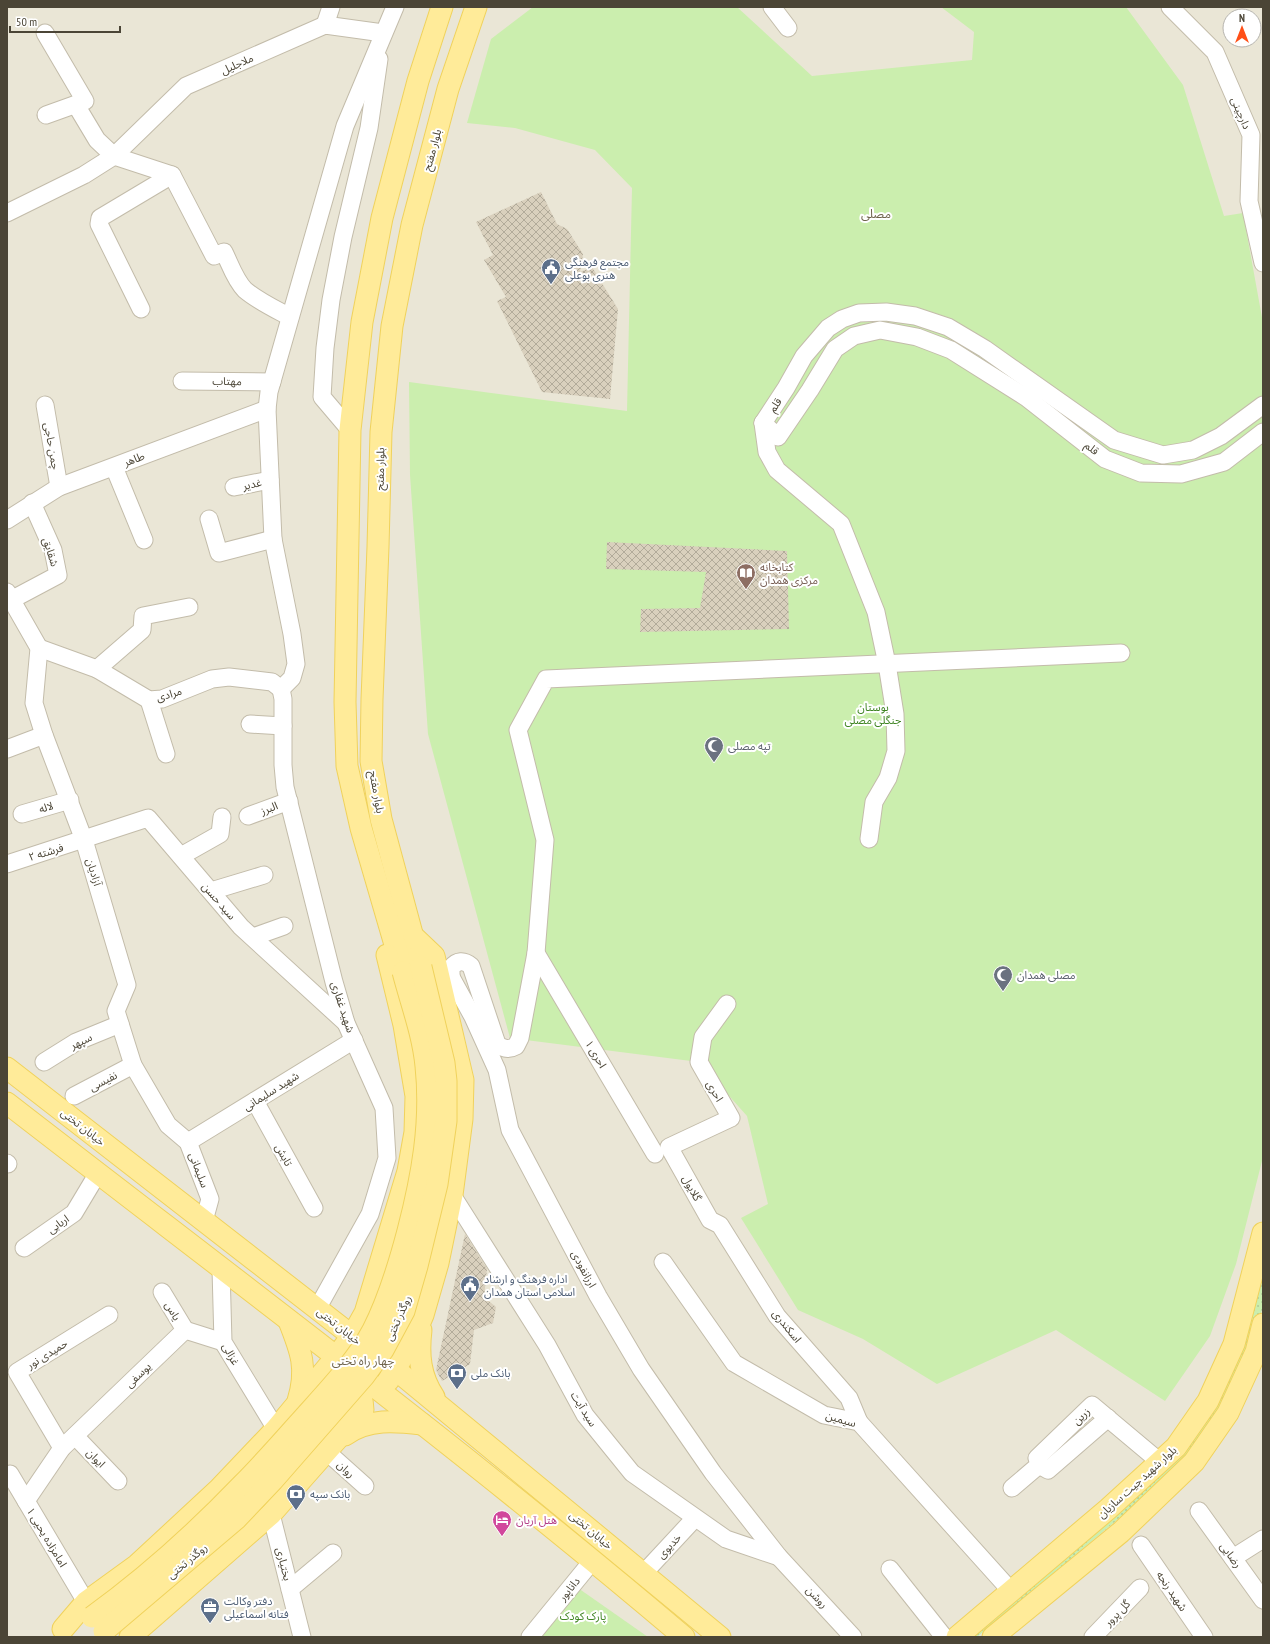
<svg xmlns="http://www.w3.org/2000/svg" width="1270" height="1644" viewBox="0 0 1270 1644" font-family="'PT Sans Narrow','Noto Sans Arabic',sans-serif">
  <defs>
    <pattern id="grass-dots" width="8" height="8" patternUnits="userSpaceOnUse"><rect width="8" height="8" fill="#cbeeae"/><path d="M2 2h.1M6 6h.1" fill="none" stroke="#b0cd96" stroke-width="1.8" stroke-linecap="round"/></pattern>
    <pattern id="building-cross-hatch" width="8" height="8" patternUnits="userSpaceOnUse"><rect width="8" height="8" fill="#d9d0bd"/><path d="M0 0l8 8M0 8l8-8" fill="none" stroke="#b2ab9a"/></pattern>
  </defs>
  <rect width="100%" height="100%" fill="#f6f3e9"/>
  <!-- residential -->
  <path fill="#eae6d6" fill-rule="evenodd" d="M7 7H1263V1637H7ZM1230 16H1254V40H1230Z"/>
  <!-- grass -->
  <path fill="url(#grass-dots)" d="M1263 1270V1306L1257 1328 1226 1402 1186 1458 1129 1510 977 1637H967L1142 1492 1174 1464 1208 1420 1226 1385Z"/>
  <!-- green -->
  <g fill="#cbeeae">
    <path d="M533 7H737L812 76 972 60 974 32 941 7H1126L1183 85 1224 216 1243 213 1263 323V1157L1236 1264 1210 1336 1165 1401 1056 1330 937 1384 863 1339 798 1310 741 1218 768 1204 747 1116 699 1062 510 1038 428 734 410 475 409 382 627 411 632 188 595 150 515 128 467 123 491 39Z"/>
    <path d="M578 1588 648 1637H539Z"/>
  </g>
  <!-- building -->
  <g fill="url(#building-cross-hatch)">
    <path d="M541 192 557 224 567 229 583 254 580 272 592 267 618 309 610 399 542 392 497 301 506 297 484 260 493 255 476 222Z"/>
    <path d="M607 542 787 551 789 629 640 632 641 609 700 608 706 572 606 569Z"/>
    <path d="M465 1234 487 1269 484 1297 496 1307 493 1323 474 1330 470 1364 442 1381 436 1370Z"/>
  </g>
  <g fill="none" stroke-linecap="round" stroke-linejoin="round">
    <!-- minor casing -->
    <g stroke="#c3bcaa" stroke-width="19">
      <g id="minor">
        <path d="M772 7 788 28"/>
        <path d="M1170 7 1215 52 1251 135 1249 201 1263 263"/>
        <path d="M325 25 331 7"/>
        <path d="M45 33 85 101 46 115"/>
        <path d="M76 105 97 140 114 156 172 175 214 256 224 252C230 264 235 280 245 290 258 301 275 309 290 317"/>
        <path d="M7 213 84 175 114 156 186 86 325 25 383 33"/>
        <path d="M141 309 99 224 100 218 172 175"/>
        <path d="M182 381 272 382"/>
        <path d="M45 405 59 487"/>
        <path d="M763 423 778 437 810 390 835 349 854 336 880 330 917 337 951 350 1027 398 1105 459 1141 473 1181 474 1224 462 1263 432"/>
        <path d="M763 423 786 388 804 356 828 328 842 319 859 313 886 312 915 316 948 327 985 349 1114 440 1163 455 1193 450 1221 436 1263 405"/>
        <path d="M763 423 767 452 777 470 841 524 876 612 887 664 895 714 896 751 888 778 874 802 869 839"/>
        <path d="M350 430 322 397 325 348 331 300 343 237 369 128 379 59"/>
        <path d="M114 467 144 540"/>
        <path d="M234 487 270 480"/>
        <path d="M209 519 219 553 273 539"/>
        <path d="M7 520 59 487 267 409"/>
        <path d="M7 592 39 648 34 703 44 735 84 840 127 985 116 1011 133 1065 168 1125 188 1142 210 1199 204 1221"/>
        <path d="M11 600 58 575 53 550 32 503"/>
        <path d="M39 648 97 669 149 700 162 699 212 679 229 677 272 682 281 689"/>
        <path d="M97 669 142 630 143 616 189 607"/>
        <path d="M281 689 292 678 296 664 292 634 273 539 267 409 269 392 345 126 395 7"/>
        <path d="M281 689 283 699V765L285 787 334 982 346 1023 384 1108 387 1158 370 1214 317 1309"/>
        <path d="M149 700 166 754"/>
        <path d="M250 724 283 726"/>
        <path d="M7 749 44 735"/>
        <path d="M22 814 70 800"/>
        <path d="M248 816 289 801"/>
        <path d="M181 856 220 834 222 817"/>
        <path d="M7 864 148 818 241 927 346 1023"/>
        <path d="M211 891 264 875"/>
        <path d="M253 937 284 926"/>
        <path d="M536 953 655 1154"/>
        <path d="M444 969 451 977 473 1017 497 1070 510 1130 598 1296 641 1369 713 1473 779 1557 853 1637"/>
        <path d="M451 977V968C457 960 464 960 471 966L497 1044C503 1049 509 1050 516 1046L520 1038 536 953 545 840 518 730 546 679 1121 653"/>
        <path d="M727 1004 703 1037 699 1062 731 1118 669 1147 710 1220 720 1225 777 1316 849 1398 859 1422"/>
        <path d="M44 1062 76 1042 120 1024"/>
        <path d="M74 1096 133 1065"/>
        <path d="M255 1101 314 1208"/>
        <path d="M188 1142 354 1040"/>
        <path d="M7 1163 8 1164"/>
        <path d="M452 1195 547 1345 585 1415 632 1473 726 1539 779 1557"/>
        <path d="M24 1248 74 1213 98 1173"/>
        <path d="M663 1262 734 1363 824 1415 859 1422 1011 1591"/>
        <path d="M221 1269 223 1342 276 1429"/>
        <path d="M162 1292 185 1330"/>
        <path d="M75 1436 118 1481"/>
        <path d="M62 1448 17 1372 109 1315"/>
        <path d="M327 1452 365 1486"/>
        <path d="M1039 1465 1048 1470 1108 1418"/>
        <path d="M7 1475 10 1474 86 1602"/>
        <path d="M1012 1488 1039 1465 1037 1458 1092 1405 1160 1462"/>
        <path d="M26 1501 62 1448 185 1330 223 1342"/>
        <path d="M1199 1511 1263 1600"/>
        <path d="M271 1514 302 1637"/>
        <path d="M1141 1545 1204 1637"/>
        <path d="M1233 1558 1263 1539"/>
        <path d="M890 1569 944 1637"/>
        <path d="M643 1574 695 1518"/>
        <path d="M290 1589 333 1553"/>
        <path d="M530 1637 593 1560"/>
        <path d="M1093 1637 1140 1588"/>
      </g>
    </g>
    <!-- major casing -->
    <g stroke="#f0d25c" stroke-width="23">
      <g id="major">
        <path d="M421 967 381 819 371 761 372 699 378 547 381 432 392 326 412 225 448 89 476 7"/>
        <path d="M403 972 361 828 347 766 345 702 350 430 362 322 382 218 418 81 442 7"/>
        <path d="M7 1068 396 1370 720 1637"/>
        <path d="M7 1103C234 1279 465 1451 684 1637"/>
        <path d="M289 1321C301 1351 308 1369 298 1401"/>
        <path d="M421 1330C418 1355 420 1376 434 1397"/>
        <path d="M388 1381 412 1341 423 1315 438 1263 452 1195 462 1119 463 1080 434 956 414 937"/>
        <path d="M345 1435C368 1418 396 1421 422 1424"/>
        <path d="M63 1629 86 1602 137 1565 219 1489 276 1429 336 1357 352 1336 365 1313 408 1171 415 1132 416 1096 404 1025 387 955"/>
        <path d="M130 1637 271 1514 363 1410C362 1391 359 1384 341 1377"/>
        <path d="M957 1637 1108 1509 1176 1447 1208 1401 1234 1344 1263 1233"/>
        <path d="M993 1637 1121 1532 1194 1462 1228 1413 1256 1352 1263 1324"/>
      </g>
    </g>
    <!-- minor -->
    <use href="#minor" stroke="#fff" stroke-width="17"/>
    <!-- major -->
    <use href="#major" stroke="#ffeb99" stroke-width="21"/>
    <!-- major-bridge casing -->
    <g stroke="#f0d25c" stroke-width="23" stroke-linecap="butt">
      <g id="major-bridge">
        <path d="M92 1617C146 1578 196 1533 243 1484 263 1464 282 1442 301 1421 324 1395 357 1361 373 1330 389 1299 399 1265 408 1231 422 1177 432 1123 426 1066 423 1034 411 1003 403 972"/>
        <path d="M104 1631 236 1519 273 1480 364 1376 383 1350 404 1311 417 1266 437 1184 446 1121V1081L444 1063 421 967"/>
      </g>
    </g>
    <!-- major-bridge -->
    <use href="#major-bridge" stroke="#ffeb99" stroke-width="21"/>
  </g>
  <!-- icons -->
  <defs>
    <g id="civic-pin" transform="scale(1)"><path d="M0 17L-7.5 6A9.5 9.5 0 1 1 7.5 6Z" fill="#5c6f8a" stroke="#fff"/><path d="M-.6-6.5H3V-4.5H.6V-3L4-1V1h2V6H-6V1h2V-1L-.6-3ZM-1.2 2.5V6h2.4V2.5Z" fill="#fff"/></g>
    <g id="library-pin" transform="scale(1)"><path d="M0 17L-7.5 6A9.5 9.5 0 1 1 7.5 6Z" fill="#8d6e63" stroke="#fff"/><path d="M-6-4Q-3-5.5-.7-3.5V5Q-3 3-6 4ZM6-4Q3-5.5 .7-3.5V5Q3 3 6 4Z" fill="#fff"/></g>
    <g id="mosque-pin" transform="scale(1)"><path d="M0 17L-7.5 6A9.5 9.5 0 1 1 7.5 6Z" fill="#6b7280" stroke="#fff"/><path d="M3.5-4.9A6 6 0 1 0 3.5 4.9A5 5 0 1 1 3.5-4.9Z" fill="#fff"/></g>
    <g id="bank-pin" transform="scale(1)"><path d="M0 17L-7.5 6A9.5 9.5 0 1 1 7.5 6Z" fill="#5c6f8a" stroke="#fff"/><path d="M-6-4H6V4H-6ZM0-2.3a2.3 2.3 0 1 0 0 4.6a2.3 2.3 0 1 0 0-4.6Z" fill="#fff"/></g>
    <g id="hotel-pin" transform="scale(1)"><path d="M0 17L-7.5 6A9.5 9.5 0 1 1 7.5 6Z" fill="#d1479c" stroke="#fff"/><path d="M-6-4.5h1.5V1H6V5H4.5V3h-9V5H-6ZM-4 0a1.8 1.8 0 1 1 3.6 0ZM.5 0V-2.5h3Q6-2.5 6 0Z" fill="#fff"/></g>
    <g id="office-pin" transform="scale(1)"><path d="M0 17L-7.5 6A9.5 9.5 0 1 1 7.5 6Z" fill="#5c6f8a" stroke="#fff"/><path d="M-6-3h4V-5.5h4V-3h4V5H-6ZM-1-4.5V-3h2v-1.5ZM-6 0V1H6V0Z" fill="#fff"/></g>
  </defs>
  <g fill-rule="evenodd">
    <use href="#civic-pin" x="551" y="268"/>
    <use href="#library-pin" x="746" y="573"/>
    <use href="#mosque-pin" x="714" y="746"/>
    <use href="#mosque-pin" x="1003" y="975"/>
    <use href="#civic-pin" x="470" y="1285"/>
    <use href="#bank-pin" x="457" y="1373"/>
    <use href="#bank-pin" x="296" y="1494"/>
    <use href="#hotel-pin" x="502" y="1520"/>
    <use href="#office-pin" x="210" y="1607"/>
  </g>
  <g text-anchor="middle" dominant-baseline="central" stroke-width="4" stroke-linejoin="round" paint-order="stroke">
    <!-- street labels -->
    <g font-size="11" fill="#4b4536" stroke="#fff">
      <text transform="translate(237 64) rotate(-24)">ملاجلیل</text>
      <text transform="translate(1241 113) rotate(67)">دارچینی</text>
      <text transform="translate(432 150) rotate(-75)">بلوار مفتح</text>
      <text transform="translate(227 381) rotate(1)">مهتاب</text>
      <text transform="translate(775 405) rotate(-56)">قلم</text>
      <text transform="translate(52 446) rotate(80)">چمن حاجی</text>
      <text transform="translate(1092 448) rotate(38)">قلم</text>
      <text transform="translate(134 459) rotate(-21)">طاهر</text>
      <text transform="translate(380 469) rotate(-89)">بلوار مفتح</text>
      <text transform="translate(252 484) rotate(-12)">غدیر</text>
      <text transform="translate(51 552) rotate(73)">شقایق</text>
      <text transform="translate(169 694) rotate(-16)">مرادی</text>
      <text transform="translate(377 792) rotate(80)">بلوار مفتح</text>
      <text transform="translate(46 807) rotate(-17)">لاله</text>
      <text transform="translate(269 808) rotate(-21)">البرز</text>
      <text transform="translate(46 852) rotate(-17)">فرشته ۲</text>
      <text transform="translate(94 872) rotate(73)">آزادیان</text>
      <text transform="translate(219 901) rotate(49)">سید حسن</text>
      <text transform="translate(343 1007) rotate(72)">شهید غفاری</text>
      <text transform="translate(81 1041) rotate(-26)">سپهر</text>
      <text transform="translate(596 1054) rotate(59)">احری ۱</text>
      <text transform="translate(103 1081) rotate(-28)">نفیسی</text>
      <text transform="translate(271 1091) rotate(-32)">شهید سلیمانی</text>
      <text transform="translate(715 1091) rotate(60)">احری</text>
      <text transform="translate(83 1127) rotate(38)">خیابان تختی</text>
      <text transform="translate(284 1155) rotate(61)">تابش</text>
      <text transform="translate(199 1170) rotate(69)">سلیمانی</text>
      <text transform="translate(692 1188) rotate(61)">گلایول</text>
      <text transform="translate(58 1224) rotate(-35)">اربابی</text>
      <text transform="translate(584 1269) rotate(62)">ارزانفودی</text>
      <text transform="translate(173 1311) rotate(59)">یاس</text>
      <text transform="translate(398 1318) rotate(-66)">روگذر تختی</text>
      <text transform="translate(339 1326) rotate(38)">خیابان تختی</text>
      <text transform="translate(787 1326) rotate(51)">اسکندری</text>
      <text transform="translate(47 1354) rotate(-32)">حمیدی نور</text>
      <text transform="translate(231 1354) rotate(61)">غزالی</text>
      <text transform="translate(138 1375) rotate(-44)">یوسفی</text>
      <text transform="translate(584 1409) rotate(58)">سید آیت</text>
      <text transform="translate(1081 1416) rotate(-44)">زرین</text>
      <text transform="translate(841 1419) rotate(16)">سیمین</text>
      <text transform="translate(96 1458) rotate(46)">ایوان</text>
      <text transform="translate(346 1469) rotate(42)">روان</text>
      <text transform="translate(1137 1482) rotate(-42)">بلوار شهید چیت سازیان</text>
      <text transform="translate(591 1530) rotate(40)">خیابان تختی</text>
      <text transform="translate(47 1537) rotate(59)">امامزاده یحیی ۱</text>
      <text transform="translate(669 1546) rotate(-47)">خدیوی</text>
      <text transform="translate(1231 1555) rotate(54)">رضایی</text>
      <text transform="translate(187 1561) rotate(-40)">روگذر تختی</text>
      <text transform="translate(284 1564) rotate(76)">بختیاری</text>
      <text transform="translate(569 1589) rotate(-51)">داناپور</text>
      <text transform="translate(1172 1591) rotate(56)">شهید رنجه</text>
      <text transform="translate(817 1597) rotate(46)">روشن</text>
      <text transform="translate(1117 1613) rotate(-46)">گل پرور</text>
    </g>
    <!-- service labels -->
    <g font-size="11" fill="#4e5e75" stroke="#fff" text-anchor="start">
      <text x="565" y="262">مجتمع فرهنگی<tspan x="565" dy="13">هنری بوعلی</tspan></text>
      <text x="484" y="1279">اداره فرهنگ و ارشاد<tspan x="484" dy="13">اسلامی استان همدان</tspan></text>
      <text x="471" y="1373">بانک ملی</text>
      <text x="310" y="1494">بانک سپه</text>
      <text x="224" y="1601">دفتر وکالت<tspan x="224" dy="13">فتانه اسماعیلی</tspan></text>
    </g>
    <!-- education labels -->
    <g font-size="11" fill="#785e54" stroke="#fff" text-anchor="start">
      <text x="760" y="567">کتابخانه<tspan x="760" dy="13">مرکزی همدان</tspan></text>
    </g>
    <!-- park labels -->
    <g font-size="11" fill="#3e8422" stroke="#fff">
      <text x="873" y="707">بوستان<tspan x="873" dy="13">جنگلی مصلی</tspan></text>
      <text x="583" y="1616">پارک کودک</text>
    </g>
    <!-- worship labels -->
    <g font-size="11" fill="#5b616d" stroke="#fff" text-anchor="start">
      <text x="728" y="746">تپه مصلی</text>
      <text x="1017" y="975">مصلی همدان</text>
    </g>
    <!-- hotel labels -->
    <g font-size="11" fill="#b23c85" stroke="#fff" text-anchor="start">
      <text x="516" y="1520">هتل آریان</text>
    </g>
    <!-- neighbourhood labels -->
    <g font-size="12" fill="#6f644c" stroke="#fff">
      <text x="876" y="213">مصلی</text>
      <text x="363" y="1360">چهار راه تختی</text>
    </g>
  </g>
  <!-- border -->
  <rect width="1270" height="1644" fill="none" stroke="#4b4536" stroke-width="16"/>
  <!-- north arrow -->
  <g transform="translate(1242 28)"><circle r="19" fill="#ffffff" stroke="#b7b5af"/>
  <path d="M0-3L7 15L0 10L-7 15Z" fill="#ff4f17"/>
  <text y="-6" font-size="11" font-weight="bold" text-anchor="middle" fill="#4b4536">N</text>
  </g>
  <!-- scale -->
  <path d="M10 26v6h110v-6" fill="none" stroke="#4b4536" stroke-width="2"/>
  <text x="16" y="26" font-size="12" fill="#4b4536" stroke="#ffffff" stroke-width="3" paint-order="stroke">50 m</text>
</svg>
